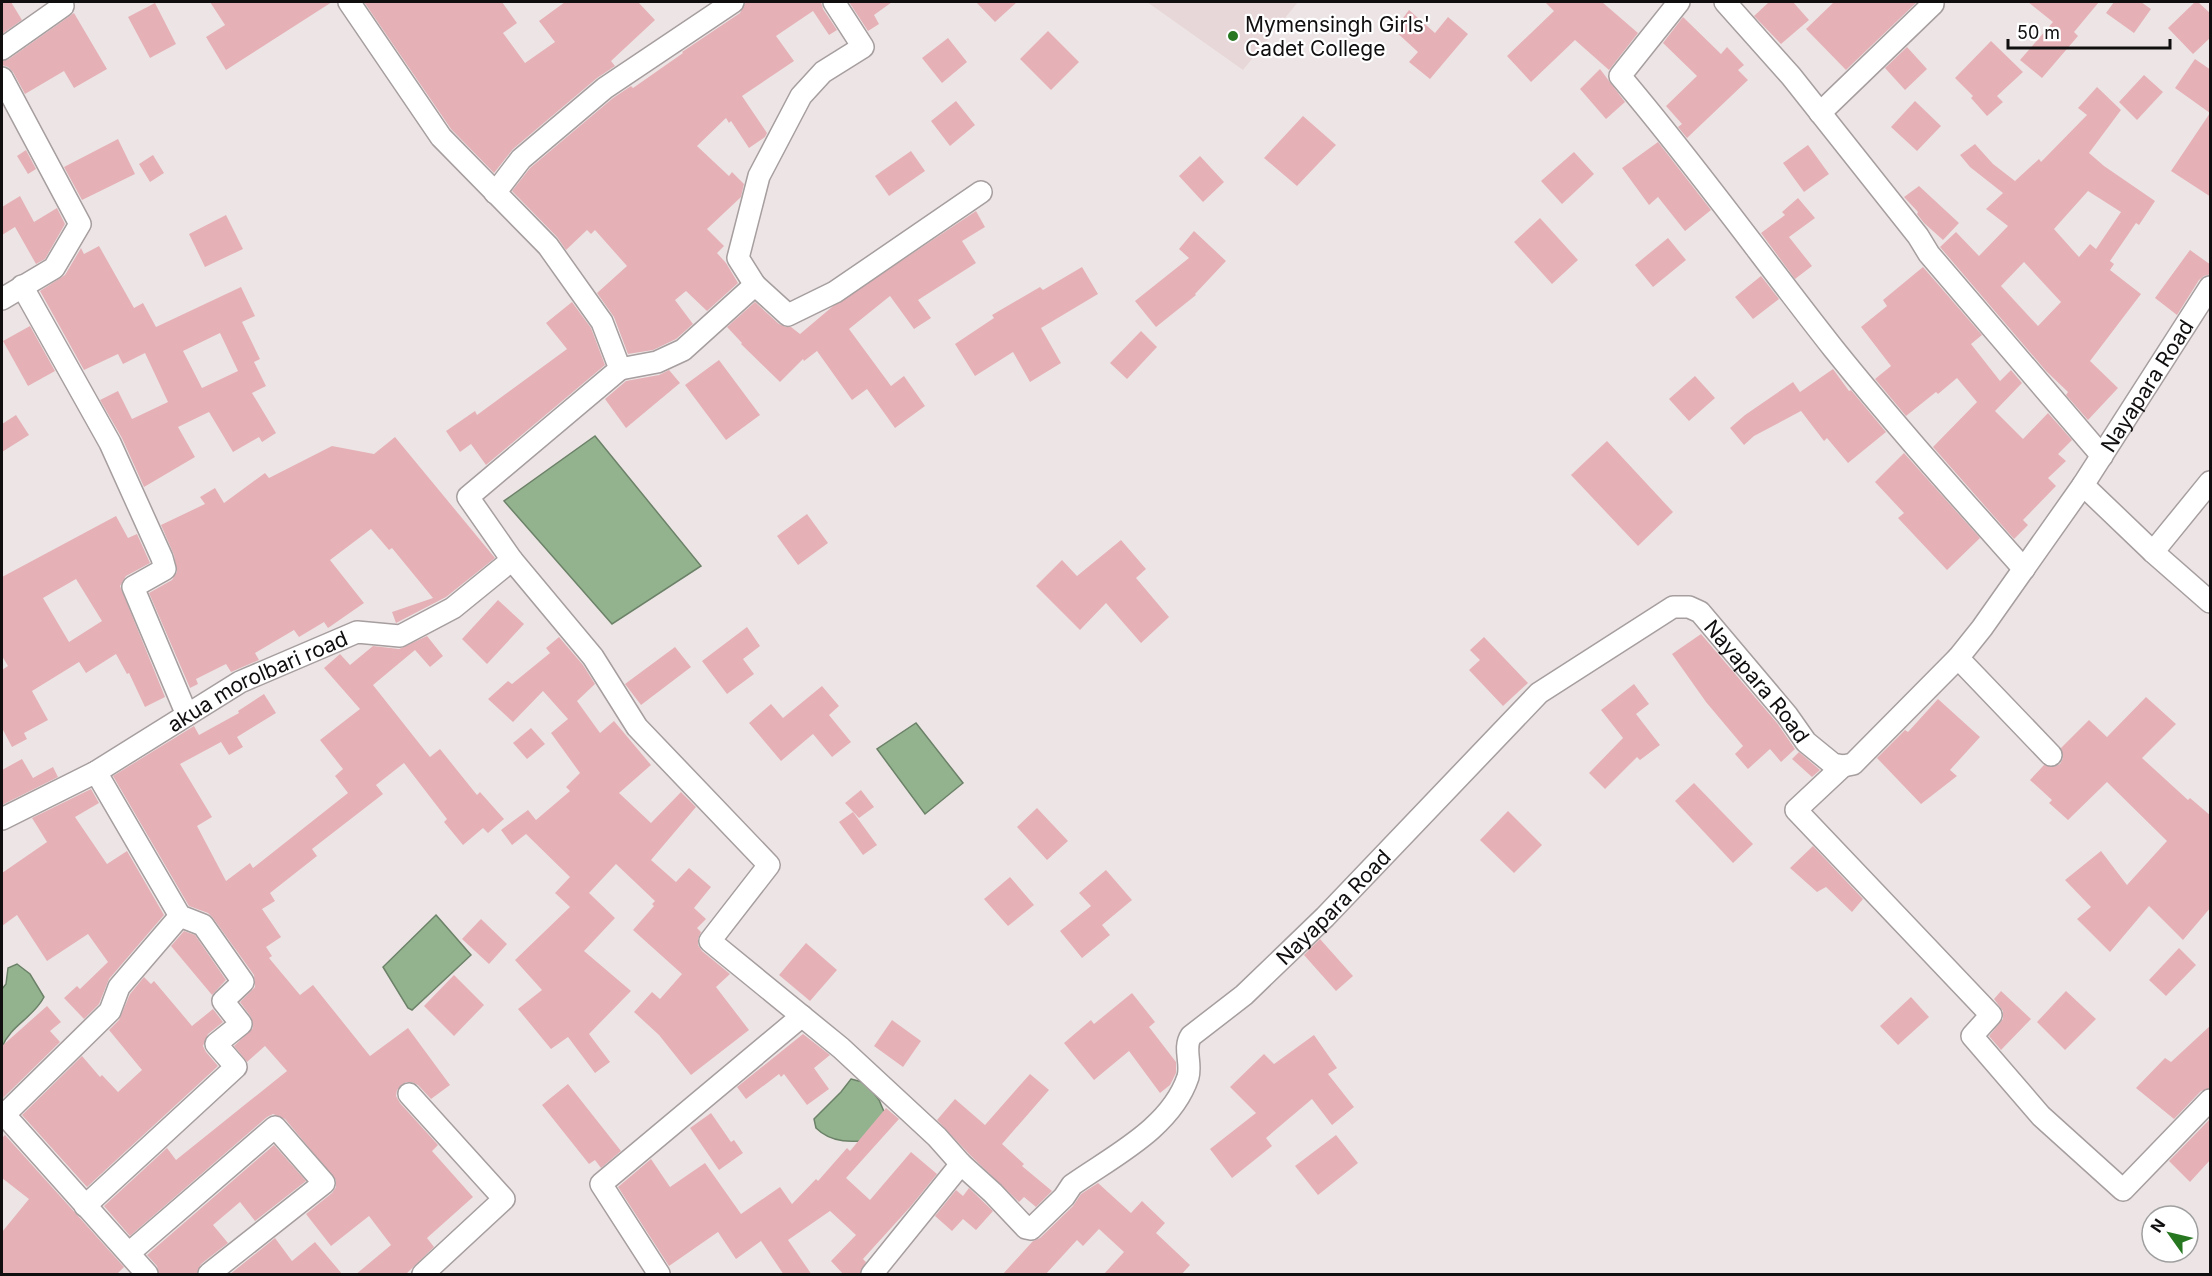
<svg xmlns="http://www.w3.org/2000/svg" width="2212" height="1276" viewBox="0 0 2212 1276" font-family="Inter,sans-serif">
  <rect width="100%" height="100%" fill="#ede5e5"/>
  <!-- built -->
  <path fill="#e8d7d9" d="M1147 2H1298L1243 70Z"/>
  <!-- water -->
  <g fill="#93b38f" stroke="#6c8268" stroke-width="1.5">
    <path d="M595 436 701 566 612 624 504 501Z"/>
    <path d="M916 723 963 783 925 814 877 749Z"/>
    <path d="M436 915 471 955 412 1010 408 1008 383 967Z"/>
    <path d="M17 964 30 974 44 997C34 1017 10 1026 2 1047V989L6 984 8 968Z"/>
    <path d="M851 1079 866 1083 879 1100 885 1114 873 1140C853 1142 832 1144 816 1128L814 1119 841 1092Z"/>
  </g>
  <!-- building -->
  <g fill="#e5b1b7" fill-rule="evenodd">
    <path d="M2 2H11L22 20 2 34Z"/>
    <path d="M210 2H332L226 70 206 37 225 25Z"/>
    <path d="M364 2H502L517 23 503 33 525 63 555 42 539 21 565 2H638L655 20 611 61 615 66 597 78 513 149 494 173 451 129Z"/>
    <path d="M746 2H821L823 9 837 30 829 35 813 11 776 36 794 61 742 96 767 133 765 137 749 148 731 121 729 123 726 118 697 146 729 176 732 172 744 184 741 197 707 229 724 246 717 253 726 263 738 283 707 311 686 291 675 300 693 324 676 339 653 350 628 354 614 317 597 293 627 266 595 230 591 234 587 230 566 250 557 237 512 191 530 168 613 98 631 86 633 88 683 53 682 52 740 13Z"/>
    <path d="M849 2H892L874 15 879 24 868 31Z"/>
    <path d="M976 2H1017L995 22Z"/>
    <path d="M1545 2H1602L1638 33 1609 70 1575 40 1531 82 1507 56 1554 11Z"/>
    <path d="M1769 2H1793L1809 20 1781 44 1754 16Z"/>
    <path d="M1834 2H1917L1846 70 1806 29Z"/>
    <path d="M2028 2H2099L2074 32 2078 36 2042 78 2020 60 2053 22Z"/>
    <path d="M2114 2H2141L2151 9 2134 33 2106 13Z"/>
    <path d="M2195 2H2198L2211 14V37L2193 54 2168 28Z"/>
    <path d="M155 3 176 44 150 58 128 17Z"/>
    <path d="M1409 10 1435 33 1448 17 1468 34 1430 79 1409 62 1418 52 1394 30Z"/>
    <path d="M74 13 107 69 74 88 64 71 25 94 13 72 8 67 2 65V61L9 59Z"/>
    <path d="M1683 17 1721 54 1727 47 1744 65 1738 70 1748 80 1687 138 1678 127 1682 124 1666 106 1697 76 1663 43Z"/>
    <path d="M1048 31 1079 62 1051 90 1020 59Z"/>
    <path d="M948 38 967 62 942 83 922 58Z"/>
    <path d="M1991 41 2023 72 1997 96 2003 102 1987 116 1971 98 1973 96 1955 78Z"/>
    <path d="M1907 47 1927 69 1905 90 1885 68Z"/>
    <path d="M2195 59 2211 70V197L2171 171 2210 113 2175 88Z"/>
    <path d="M1600 69 1625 102 1606 119 1580 89Z"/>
    <path d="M2144 75 2163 92 2137 120 2119 102Z"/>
    <path d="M2097 87 2121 110 2089 153 2104 166 2155 201 2139 225 2136 223 2110 261 2114 264 2110 270 2141 294 2090 361 2118 388 2088 420 2066 395 2068 392 2046 371 1940 247 1956 232 1979 256 2008 226 1986 209 2003 193 1970 167 1960 155 1975 144 1993 164 2015 181 2039 159 2041 162 2087 115 2078 108ZM2088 191 2121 212 2096 249 2090 244 2079 257 2054 229ZM2024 262 2061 302 2038 326 2001 286Z"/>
    <path d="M956 101 975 125 950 146 931 121Z"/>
    <path d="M1915 101 1941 126 1917 151 1891 127Z"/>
    <path d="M1303 116 1336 145 1297 186 1264 158Z"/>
    <path d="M118 139 135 174 82 200 64 167Z"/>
    <path d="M1658 142 1711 210 1685 231 1658 197 1649 205 1622 168Z"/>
    <path d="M1808 145 1829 174 1804 192 1783 163Z"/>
    <path d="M26 150 36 169 28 174 17 156Z"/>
    <path d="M911 151 925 171 889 196 875 176Z"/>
    <path d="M1574 152 1594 174 1562 204 1541 181Z"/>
    <path d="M153 155 164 173 150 182 139 164Z"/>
    <path d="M1200 156 1224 182 1203 202 1179 176Z"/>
    <path d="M1919 186 1959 223 1943 240 1924 223 1917 214 1918 212 1904 197Z"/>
    <path d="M20 196 34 222 57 208 65 224 45 259 36 264 15 227 2 235V207Z"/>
    <path d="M1798 198 1815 218 1789 237 1812 266 1795 279 1761 233 1785 215 1782 212Z"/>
    <path d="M976 211 985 227 962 241 976 263 918 300 931 318 914 329 890 296 849 329 891 386 904 376 925 406 895 428 867 389 852 400 817 351 804 361 803 359 780 382 741 344 742 343 727 327 755 302 779 324 786 327H791L800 334 832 307Z"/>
    <path d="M226 215 243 249 205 267 189 234Z"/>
    <path d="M1540 218 1578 260 1552 284 1514 242Z"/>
    <path d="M1194 231 1226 261 1195 294 1196 295 1156 327 1135 301 1189 258 1179 249Z"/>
    <path d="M1668 238 1686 260 1653 287 1635 265Z"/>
    <path d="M99 246 134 308 143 303 156 327 241 287 255 316 242 322 260 359 254 362 266 386 252 393 276 433 262 442 259 437 233 452 209 412 178 427 195 457 144 487 122 438 100 400 118 391 132 419 168 402 145 353 123 364 118 354 84 370 40 291 65 275 81 248 84 254ZM220 333 238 371 202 388 183 351Z"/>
    <path d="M2190 250 2211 265V274L2204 276 2199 280 2177 315 2155 298Z"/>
    <path d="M1082 267 1098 294 1041 328 1061 363 1030 382 1013 352 975 376 955 344 994 318 992 315 1040 287 1043 290Z"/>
    <path d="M1923 267 1982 335 1971 344 2000 381 2011 370 2022 383 1995 411 2023 439 2048 413 2072 440 2058 454 2066 461 2048 478 2056 486 2023 520 2028 525 2014 539 1933 447 1977 402 1957 378 1938 394 1936 392 1906 416 1875 379 1891 366 1861 327 1887 306 1883 300Z"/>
    <path d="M1761 276 1779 299 1753 319 1735 297Z"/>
    <path d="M572 302 591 328 605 365 486 465 471 444 460 452 446 431 475 411 477 415 567 349 546 323Z"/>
    <path d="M30 326 55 371 28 386 3 341Z"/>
    <path d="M1141 331 1157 347 1127 379 1110 363Z"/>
    <path d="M719 360 760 415 726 440 685 385Z"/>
    <path d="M1833 369 1849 391 1851 390 1886 432 1848 463 1827 438 1824 441 1801 411 1754 436 1744 445 1730 428 1745 415 1793 382 1800 392Z"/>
    <path d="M669 370 680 383 626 428 605 399 626 381 659 375Z"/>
    <path d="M1695 376 1715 398 1689 421 1669 399Z"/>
    <path d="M16 415 29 435 2 452V424Z"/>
    <path d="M395 437 495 558 446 597 396 623 392 612 433 598 392 548 389 550 371 529 330 560 364 603 328 628 324 622 299 637 294 630 255 653 259 660 231 672 226 664 196 679 198 684 190 688 149 593 172 580 177 572 174 555 161 525 205 504 200 497 215 488 224 503 265 473 269 478 332 446 374 454Z"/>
    <path d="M1607 441 1673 512 1638 546 1571 475Z"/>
    <path d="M1904 453 1980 538 1947 570 1898 518 1904 513 1875 482Z"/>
    <path d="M807 514 828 543 798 565 777 536Z"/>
    <path d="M116 516 128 538 137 534 150 563 126 576 120 586 165 697 145 707 129 673 127 674 116 654 86 673 79 662 32 691 48 720 24 733 27 739 12 747 2 728V670L8 666 2 656V577ZM76 579 102 621 69 642 43 598Z"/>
    <path d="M1121 540 1146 569 1136 578 1169 617 1141 643 1106 603 1080 630 1036 586 1062 560 1077 576Z"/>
    <path d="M498 600 524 624 487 664 462 639Z"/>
    <path d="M747 627 760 646 743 659 754 674 727 694 702 661Z"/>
    <path d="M1701 634 1777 723 1795 749 1781 762 1770 749 1748 769 1735 754 1743 746 1706 702 1672 654Z"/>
    <path d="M427 636 443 656 430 667 415 650 373 685 430 757 440 749 477 795 480 792 504 819 488 833 483 828 463 845 444 822 447 819 404 763 376 785 383 794 312 849 317 856 270 893 275 901 262 909 281 937 266 947 272 956 269 958 300 995 313 985 370 1056 408 1028 450 1085 431 1099 418 1085 412 1082H406L397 1090 396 1096 400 1103 438 1145 432 1151 473 1197 427 1238 434 1247 405 1275H355L391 1245 369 1216 331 1246 306 1214 332 1193 336 1187V1180L285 1119 273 1114 267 1117 130 1236 104 1206 167 1148 176 1160 287 1071 265 1046 247 1062 234 1046 253 1028 251 1017 240 1002 255 987 254 975 213 918 208 913 189 906 113 776 194 726 199 735 239 713 238 711 264 694 276 713 237 737 243 747 229 755 221 742 180 764 212 817 197 826 226 881 250 863 253 868 348 793 335 776 343 769 320 740 360 709 324 668 340 654 350 665 373 646 399 649Z"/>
    <path d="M559 637 583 665 595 684 577 701 600 733 614 721 651 765 619 793 651 823 681 792 696 807 651 860 676 882 689 868 711 887 694 908 706 919 697 928 701 932 698 939V945L702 951 730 974 716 987 749 1030 691 1075 659 1035 634 1012 652 992 660 999 682 974 633 930 654 906 652 904 655 901 616 864 589 893 615 918 584 951 631 991 589 1034 610 1062 595 1073 568 1037 551 1049 518 1009 542 990 515 960 570 907 555 893 570 877 526 834 512 845 501 830 528 810 536 820 570 791 566 787 580 773 551 733 568 719 543 691 513 722 488 699 508 681 512 684 550 653 546 648Z"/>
    <path d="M1484 637 1528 683 1503 706 1469 670 1480 660 1470 650Z"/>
    <path d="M675 647 691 667 641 705 625 684Z"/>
    <path d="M1634 684 1649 704 1636 714 1660 745 1640 760 1637 757 1605 789 1589 773 1623 738 1601 710Z"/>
    <path d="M822 686 839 706 829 715 851 742 832 757 813 734 781 761 749 723 771 704 783 718Z"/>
    <path d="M2146 697 2176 724 2142 758 2188 800 2190 798 2211 816V907L2183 940 2149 906 2110 952 2077 919 2091 907 2065 880 2101 851 2127 885 2167 841 2107 782 2068 820 2049 803 2052 800 2030 780 2044 765 2053 767 2060 764 2063 758 2061 748 2089 720 2107 737Z"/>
    <path d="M1938 699 1980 737 1950 770 1957 776 1921 804 1877 758 1905 730 1908 732Z"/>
    <path d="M531 728 545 744 527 759 513 743Z"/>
    <path d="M1799 752 1820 770 1812 777 1792 759Z"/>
    <path d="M22 759 33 778 53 767 58 777 2 805V770Z"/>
    <path d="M1694 783 1753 844 1733 863 1675 801Z"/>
    <path d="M91 789 99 803 75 817 107 864 127 851 164 915 109 979 99 1004 84 1019 64 998 77 986 80 989 108 962 88 934 47 961 17 915 2 926V873L47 842 32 818Z"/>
    <path d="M861 790 874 807 859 818 845 803Z"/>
    <path d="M1037 808 1068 841 1047 860 1017 827Z"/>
    <path d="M1508 811 1542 845 1514 873 1480 840Z"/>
    <path d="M853 812 877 845 863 855 839 822Z"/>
    <path d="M1813 846 1863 899 1852 912 1826 887 1817 892 1790 868Z"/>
    <path d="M1106 870 1132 900 1102 925 1110 935 1082 958 1060 931 1091 906 1079 893Z"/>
    <path d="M1010 877 1034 905 1008 926 984 899Z"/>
    <path d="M481 919 507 944 489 964 462 939Z"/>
    <path d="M184 931 195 935 226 980 212 995 171 946Z"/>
    <path d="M1320 939 1353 976 1336 991 1304 955Z"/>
    <path d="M806 943 837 970 810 1001 779 975Z"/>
    <path d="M2179 948 2196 965 2166 996 2149 980Z"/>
    <path d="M454 975 484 1005 454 1036 424 1006Z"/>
    <path d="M144 977 151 984 154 981 192 1026 213 1009 223 1022 208 1034 203 1046 206 1052 218 1066 87 1187 22 1115 82 1056 100 1077 102 1075 118 1092 142 1070 109 1030 119 1020 130 994Z"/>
    <path d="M2001 991 2031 1019 2001 1050 1989 1036 2003 1019V1011L1994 999Z"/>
    <path d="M2066 991 2096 1019 2065 1050 2037 1022Z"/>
    <path d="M1132 993 1155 1022 1149 1027 1176 1062V1073L1170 1085 1160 1093 1129 1051 1094 1080 1064 1043 1091 1020 1094 1024Z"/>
    <path d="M1911 997 1929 1017 1898 1045 1880 1026Z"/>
    <path d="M47 1006 61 1022 50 1031 60 1042 3 1098 2 1096V1046Z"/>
    <path d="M892 1020 921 1041 903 1067 874 1046Z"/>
    <path d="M2211 1025V1088L2201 1091 2174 1119 2136 1088 2165 1058 2171 1062Z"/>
    <path d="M803 1034 830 1055 814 1068 829 1089 807 1105 784 1074 781 1077 779 1074 746 1099 737 1087Z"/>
    <path d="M1314 1035 1337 1068 1328 1074 1354 1107 1332 1125 1312 1099 1266 1138 1272 1146 1232 1178 1210 1149 1256 1113 1230 1087 1264 1054 1274 1064Z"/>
    <path d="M1030 1074 1049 1090 1002 1144 1024 1164 1022 1166 1052 1191 1036 1207 1024 1197 1019 1202 970 1155 937 1120 955 1099 985 1125Z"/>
    <path d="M568 1084 621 1151 601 1168 595 1160 589 1164 542 1105Z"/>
    <path d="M886 1108 899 1119 846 1178 870 1200 911 1152 937 1174 911 1206 863 1259 866 1262 860 1275H844L831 1261 856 1235 830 1211 788 1240 812 1275H784L761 1241 736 1259 718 1232 669 1266 618 1187 651 1159 670 1187 705 1163 741 1214 780 1187 792 1204 816 1179 818 1181 847 1148 850 1151Z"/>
    <path d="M711 1113 731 1142 734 1140 743 1153 719 1170 690 1128Z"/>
    <path d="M2211 1118V1159L2190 1182 2169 1161Z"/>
    <path d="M5 1135 124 1267 116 1275H2V1232L29 1199 2 1178V1138Z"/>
    <path d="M1336 1135 1358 1163 1318 1195 1295 1166Z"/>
    <path d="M274 1145 306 1181 255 1221 240 1202 213 1225 228 1243 201 1264 196 1275H159L157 1266 147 1255Z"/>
    <path d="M1098 1183 1131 1213 1142 1201 1165 1223 1156 1233 1190 1265 1181 1275H1103L1124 1252 1099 1229 1083 1246 1077 1240 1045 1275H1002L1033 1241 1040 1238 1073 1206 1081 1194Z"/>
    <path d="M969 1188 993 1211 976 1230 963 1219 952 1231 935 1216 956 1190 963 1196Z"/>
    <path d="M275 1238 292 1261 315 1242 343 1275H229Z"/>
  </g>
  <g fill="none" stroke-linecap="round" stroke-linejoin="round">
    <!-- street casing -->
    <g stroke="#a69e9f" stroke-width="24">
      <g id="street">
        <path id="s1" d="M349 2 441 137 548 246 602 322 620 369 468 497 512 560 593 657 637 727 769 865 710 941 841 1048 937 1137 961 1164 993 1193 1026 1228 1031 1229 1064 1197 1072 1185C1113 1156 1171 1128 1188 1077 1192 1063 1183 1048 1191 1036L1244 995 1325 917 1539 693 1673 607H1689L1700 612 1787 715 1806 742 1833 764 1843 766 1853 764 1958 658 1982 628 2083 485 2210 287"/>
        <path d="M1679 2 1620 76C1695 164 1762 258 1833 348 1894 424 1959 496 2024 569"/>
        <path d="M1725 2 1791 76 1918 236 1929 254 2102 456"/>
        <path d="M2 49 63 6"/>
        <path d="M2 78 80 224 54 268 2 299"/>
        <path d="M1820 113 1933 4"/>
        <path d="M495 193 521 159 605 88 733 2"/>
        <path d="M755 285 738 258 759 176 801 96 823 72 863 47 834 2"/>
        <path d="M22 286 110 443 162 558 165 569 133 587 187 715"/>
        <path d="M620 369 657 362 683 350 755 285 788 315 835 292 981 192"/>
        <path d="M2083 485 2153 552 2210 602"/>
        <path d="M2153 552 2210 482"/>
        <path d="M1958 658 2051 755"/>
        <path d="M1843 766 1796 810 1991 1015 1972 1036 2041 1116 2123 1190 2210 1100"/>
        <path id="s2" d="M2 819 96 772 240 682 357 632 400 636 453 608 512 560"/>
        <path d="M409 1094 504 1199 423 1274"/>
        <path d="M2 1112 147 1274"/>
        <path d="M4 1115 110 1011 119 987 180 916"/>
        <path d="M85 1206 236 1067 216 1044 241 1024 223 1001 243 982 203 925 180 916 96 772"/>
        <path d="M129 1253 275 1127 324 1183 209 1274"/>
        <path d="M659 1274 601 1184 802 1016"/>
        <path d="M872 1274 961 1164"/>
      </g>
    </g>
    <!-- street -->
    <use href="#street" stroke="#fff" stroke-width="21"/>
  </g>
  <!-- markers -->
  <circle fill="#277721" stroke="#fff" stroke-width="2" cx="1233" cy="36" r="6"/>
  <g text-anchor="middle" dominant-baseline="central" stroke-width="4.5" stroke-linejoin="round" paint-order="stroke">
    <!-- poi labels -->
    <g font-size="21" fill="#100e0e" stroke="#fff" text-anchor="start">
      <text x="1245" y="24">Mymensingh Girls'<tspan x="1245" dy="24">Cadet College</tspan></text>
    </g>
    <!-- street labels -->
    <g font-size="21" fill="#100e0e" stroke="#fff">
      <text stroke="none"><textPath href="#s1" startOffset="3308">Nayapara Road</textPath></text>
      <text stroke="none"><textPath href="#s1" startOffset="2694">Nayapara Road</textPath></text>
      <text stroke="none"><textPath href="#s2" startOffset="291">akua morolbari road</textPath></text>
      <text stroke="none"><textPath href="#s1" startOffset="2120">Nayapara Road</textPath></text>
    </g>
  </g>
  <!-- border -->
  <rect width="2212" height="1276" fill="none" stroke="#100e0e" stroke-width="6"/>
  <!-- north arrow -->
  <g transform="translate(2170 1234) rotate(304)"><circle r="28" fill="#ffffff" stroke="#9f9f9f" stroke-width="1.5"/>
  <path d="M0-4.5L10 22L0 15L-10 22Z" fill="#277721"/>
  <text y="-9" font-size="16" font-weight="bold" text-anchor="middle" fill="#100e0e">N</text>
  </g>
  <!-- scale -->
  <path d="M2008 39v9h162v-9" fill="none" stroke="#100e0e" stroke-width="3"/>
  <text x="2017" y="39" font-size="18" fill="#100e0e" stroke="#ffffff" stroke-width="4.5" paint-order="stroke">50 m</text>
</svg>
